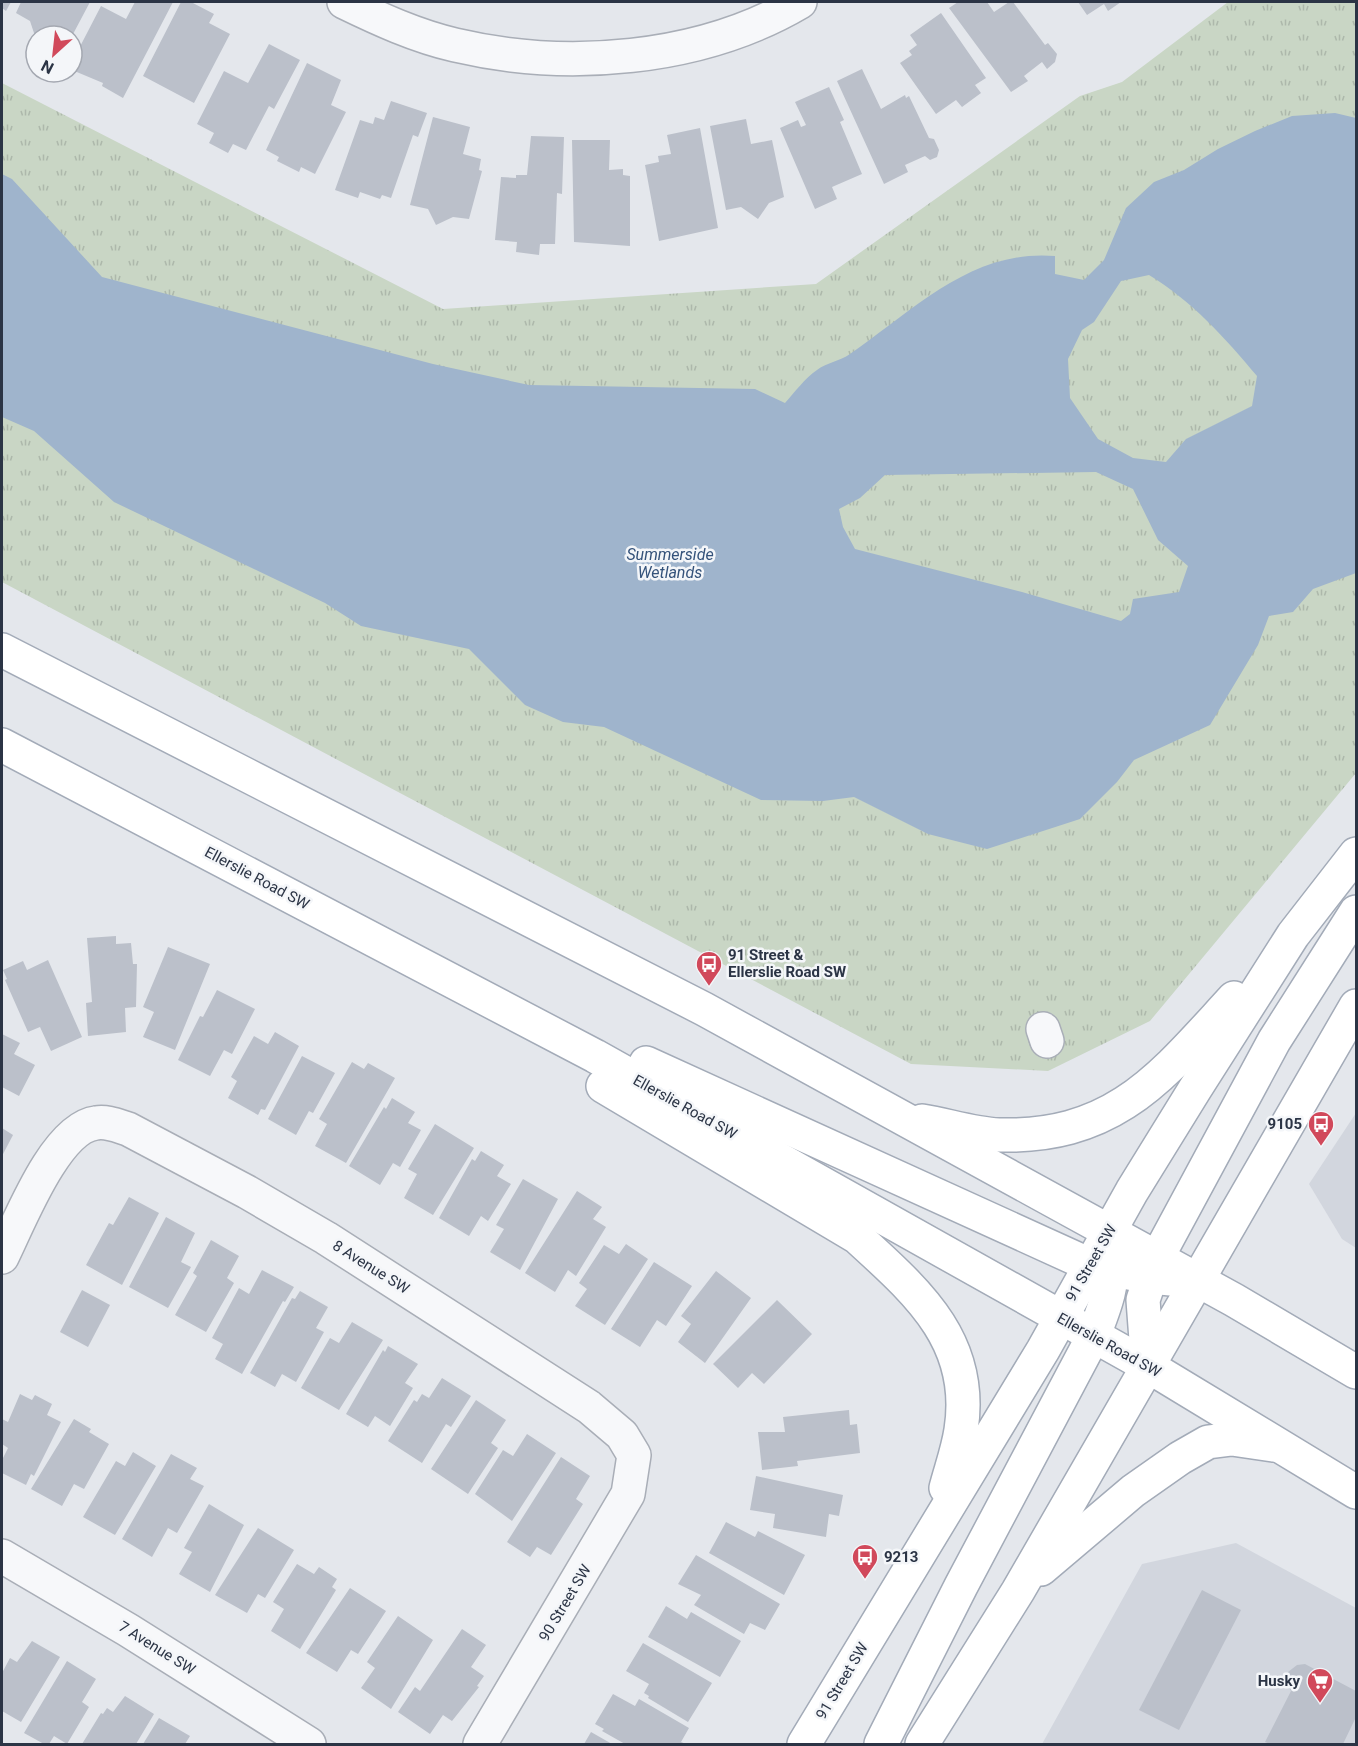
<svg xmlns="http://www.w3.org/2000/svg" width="1358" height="1746" viewBox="0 0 1358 1746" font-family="Roboto,sans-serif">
  <defs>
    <pattern id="park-tufts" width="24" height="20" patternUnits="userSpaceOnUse" patternTransform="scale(1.5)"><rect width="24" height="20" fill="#c9d6c5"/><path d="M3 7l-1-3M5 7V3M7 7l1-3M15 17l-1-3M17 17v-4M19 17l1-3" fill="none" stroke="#adb8ab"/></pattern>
  </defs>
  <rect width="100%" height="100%" fill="#e4e7ec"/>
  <!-- built -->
  <g fill="#d2d6de">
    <path d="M1356 1113V1248L1342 1239 1309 1184Z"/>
    <path d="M1236 1543 1356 1608V1744H1042L1142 1564Z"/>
  </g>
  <!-- park -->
  <path fill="url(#park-tufts)" d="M1228 2H1356V773L1150 1021 1048 1071 911 1064 2 582V83L443 309 816 284 1080 96 1122 82Z"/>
  <!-- water -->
  <path fill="#9fb4cc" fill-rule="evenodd" d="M1335 113 1356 118V573L1313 589 1293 612 1269 616 1258 645 1210 725 1134 760 1117 782 1080 819 987 849 928 834 854 797 823 801 761 800 604 727 563 722 525 705 469 649 361 626 325 603 114 502 34 431 2 417V174L12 179 102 277 433 364 529 385 755 389 785 403C795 392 805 378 817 370 826 363 840 361 850 354 913 311 971 249 1055 256V274L1084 280 1104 260 1126 208 1154 182 1184 170 1218 149 1255 131 1292 116ZM1149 275C1192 301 1225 338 1257 376L1252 406 1186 439 1166 462 1133 458 1098 439 1070 398 1068 359 1082 330 1094 322 1121 281ZM1096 472 1133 489 1158 540 1188 566 1179 592 1133 599 1130 614 1121 621 1022 592 855 549 843 527 839 509 860 498 885 475Z"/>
  <!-- building -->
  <g fill="#bbc0ca">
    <path d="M2 2H11L6 11 2 8Z"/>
    <path d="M21 2H90L72 36 53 32 35 36 30 21 16 13Z"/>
    <path d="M135 2H173L123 98 102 86 103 83 72 70V62L101 6 126 19Z"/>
    <path d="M181 2H191L214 14 209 23 230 34 194 103 143 76Z"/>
    <path d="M958 2H987L994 12 1009 2H1013L1045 45 1048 43 1057 54 1055 62 1047 69 1042 62 1024 76 1028 81 1011 92 949 8Z"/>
    <path d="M1078 2H1121L1108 11 1104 4 1087 15Z"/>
    <path d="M941 13 986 78 975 85 981 93 962 107 956 100 936 114 900 63 912 55 909 51 917 45 910 35Z"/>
    <path d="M269 44 300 60 274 109 269 106 246 150 233 144 228 153 209 143 214 133 197 124 224 71 248 83Z"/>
    <path d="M307 63 341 80 331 105 346 112 315 174 301 167 299 172 277 161 279 157 266 150Z"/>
    <path d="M862 69 881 109 905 95 906 98 909 96 929 138 934 139 939 150 937 157 930 160 925 156 905 165 908 172 884 184 837 81Z"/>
    <path d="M829 87 844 120 840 122 862 174 832 187 837 199 815 209 780 128 798 120 801 127 806 125 795 102Z"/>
    <path d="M391 101 427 113 418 137 413 135 391 198 382 195 380 199 360 192 358 198 335 190 360 120 373 124 375 117 384 120Z"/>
    <path d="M433 117 470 127 463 154 481 159 479 170 482 171 469 219 453 217 436 225 428 209 410 205Z"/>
    <path d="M746 119 751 144 772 140 784 197 769 203 758 219 741 207 726 210 710 126Z"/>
    <path d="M700 128 718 228 659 241 645 165 659 162 658 156 671 154 667 135Z"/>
    <path d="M531 136 564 137 562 194 557 193 555 244H540L539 255 516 252 517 242 495 240 501 177 516 178V175H527Z"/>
    <path d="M572 140H610L609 170 623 169V175L630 176V246L574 242Z"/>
    <path d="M116 936V944L131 943 133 964H137L136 1007 125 1008 126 1032 88 1036 86 1003 92 1002 87 938Z"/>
    <path d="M168 947 210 964 175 1050 143 1037 154 1012 143 1007Z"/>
    <path d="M48 960 82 1037 51 1051 40 1027 28 1032 5 980 7 979 3 970 23 961 27 970Z"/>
    <path d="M217 990 255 1009 232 1054 224 1050 210 1076 178 1060 200 1016 203 1017Z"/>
    <path d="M275 1032 299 1046 265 1110 261 1109 258 1115 228 1098 237 1081 231 1077 254 1036 268 1044Z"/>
    <path d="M2 1034 20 1043 14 1054 35 1065 19 1096 2 1087Z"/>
    <path d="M302 1056 335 1073 313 1113 309 1111 296 1135 268 1119Z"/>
    <path d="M352 1062 364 1069 368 1063 395 1078 346 1163 315 1146 327 1124 319 1119Z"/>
    <path d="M392 1098 415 1112 408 1123 421 1130 400 1167 393 1163 380 1185 349 1166 384 1107 386 1109Z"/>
    <path d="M435 1124 474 1148 433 1215 404 1198 417 1174 408 1169Z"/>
    <path d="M2 1128 13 1135 2 1156Z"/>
    <path d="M481 1151 504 1165 497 1176 511 1184 488 1221 481 1216 469 1236 439 1218 472 1159 475 1161Z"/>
    <path d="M523 1179 558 1199 520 1270 490 1252 504 1229 496 1225Z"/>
    <path d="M577 1191 602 1207 593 1219 606 1227 576 1276 568 1270 555 1292 525 1273Z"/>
    <path d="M129 1197 159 1213 122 1285 86 1265 109 1223 113 1225Z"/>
    <path d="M166 1217 195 1233 181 1262 191 1267 168 1308 129 1287Z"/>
    <path d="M211 1240 239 1256 227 1278 234 1283 206 1332 175 1315 197 1276 193 1273Z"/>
    <path d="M626 1244 648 1259 605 1325 575 1306 587 1289 579 1283 604 1245 619 1254Z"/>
    <path d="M654 1262 692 1286 666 1326 657 1320 640 1347 611 1329Z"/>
    <path d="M262 1270 294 1287 285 1302 283 1301 242 1374 215 1359 223 1344 212 1338 239 1288 249 1294Z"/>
    <path d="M716 1271 751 1298 705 1363 678 1342 691 1324 681 1316Z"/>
    <path d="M82 1290 110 1305 88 1347 60 1332Z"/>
    <path d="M300 1291 328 1307 316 1328 324 1332 296 1382 282 1374 275 1387 250 1373 292 1298 295 1299Z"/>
    <path d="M777 1300 812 1334 764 1384 752 1373 738 1388 713 1364Z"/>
    <path d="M352 1322 383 1340 339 1410 301 1388 330 1338 339 1343Z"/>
    <path d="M388 1346 418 1364 405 1383 413 1388 390 1426 375 1416 368 1427 346 1414 383 1350 385 1352Z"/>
    <path d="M442 1378 471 1396 451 1427 446 1424 422 1463 388 1441 414 1400 417 1402 422 1394 429 1398Z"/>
    <path d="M20 1394 32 1400 35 1395 52 1404 47 1415 61 1422 34 1476 31 1474 26 1485 2 1473V1460L8 1448 2 1444V1419L8 1422Z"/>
    <path d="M476 1400 506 1420 491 1443 498 1448 468 1494 431 1469Z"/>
    <path d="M849 1410 850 1425 857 1424 860 1453 797 1461 798 1466 762 1470 758 1432H785L783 1417Z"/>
    <path d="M74 1419 91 1429 89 1432 109 1444 84 1489 74 1484 62 1506 31 1489Z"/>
    <path d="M527 1434 556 1453 512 1521 475 1494 503 1450 513 1456Z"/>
    <path d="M133 1452 156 1466 115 1535 83 1517 116 1461 125 1466Z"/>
    <path d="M171 1454 197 1468 190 1479 204 1486 177 1533 168 1528 152 1557 122 1539Z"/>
    <path d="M561 1457 590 1476 576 1499 583 1504 551 1555 537 1547 530 1557 507 1542Z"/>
    <path d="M756 1476 843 1495 839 1516 829 1514 826 1537 773 1528 775 1514 750 1510Z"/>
    <path d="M209 1504 244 1525 210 1592 179 1574 192 1552 184 1548Z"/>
    <path d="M726 1522 755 1537 758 1531 805 1555 784 1595 709 1553Z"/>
    <path d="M258 1528 294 1550 265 1598 258 1594 247 1613 215 1595Z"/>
    <path d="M696 1555 780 1604 765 1630 750 1623 744 1634 694 1605 701 1595 678 1584Z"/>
    <path d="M297 1564 314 1574 319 1567 337 1579 332 1587 336 1590 300 1649 271 1631 284 1609 273 1602Z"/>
    <path d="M350 1588 386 1611 358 1654 351 1650 337 1672 306 1653Z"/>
    <path d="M1202 1590 1241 1610 1179 1730 1139 1710Z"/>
    <path d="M666 1606 687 1619 691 1612 741 1641 720 1677 648 1637Z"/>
    <path d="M398 1616 433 1640 391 1709 361 1688 375 1668 367 1662Z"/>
    <path d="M462 1629 486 1645 471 1667 484 1676 477 1686 479 1687 452 1721 443 1715 430 1734 398 1712 415 1687 420 1691Z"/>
    <path d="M32 1641 60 1657 21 1722 2 1711V1673L10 1658 17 1662Z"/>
    <path d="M643 1643 712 1683 688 1722 648 1698 649 1696 644 1693 649 1684 626 1671Z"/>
    <path d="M67 1661 96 1679 82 1702 89 1707 67 1744 54 1736 49 1744H44L24 1733Z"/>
    <path d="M1305 1664 1356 1691V1717L1343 1744H1270L1265 1742 1291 1691 1286 1682 1288 1672 1297 1665Z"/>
    <path d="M613 1694 635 1706 639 1699 689 1728 681 1742 686 1744H625L602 1731 604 1729 595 1724Z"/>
    <path d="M125 1696 154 1714 136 1744H82L101 1713 103 1714 107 1708 113 1712Z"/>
    <path d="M159 1718 190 1736 185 1744H143Z"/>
    <path d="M591 1732 612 1744H584Z"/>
  </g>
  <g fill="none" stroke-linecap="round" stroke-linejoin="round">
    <!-- minor casing -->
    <g stroke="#a9aeb7" stroke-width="36">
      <g id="minor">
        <path d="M344 2C379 19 416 36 455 45 566 71 700 61 800 2"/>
        <path d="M1043 1029 1047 1041"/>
        <path d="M2 1257C19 1223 55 1128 96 1123 107 1121 118 1126 128 1129L247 1192 326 1238 589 1407 622 1435 634 1455 628 1494 480 1744"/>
        <path d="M2 1556 128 1630 309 1744"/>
      </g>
    </g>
    <!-- major casing -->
    <g stroke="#a3abb8" stroke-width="36">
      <g id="major">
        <path d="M2 650 704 1009 1234 1300 1356 1372"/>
        <path d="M2 745 595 1056 1148 1366 1356 1492"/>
        <path d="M646 1063 1090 1265 1149 1277 1182 1280"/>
        <path d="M603 1086 857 1237C917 1292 975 1341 961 1430 958 1450 951 1469 946 1488"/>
        <path d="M922 1121C947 1125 974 1134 999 1135 1116 1138 1162 1076 1234 998"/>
        <path d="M1148 1366 1143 1300 1157 1258 1274 1041 1356 912"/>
        <path d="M1041 1569 1133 1491 1180 1458 1208 1442 1232 1439 1273 1445"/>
        <path d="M804 1744 1043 1350 1132 1191 1195 1089 1293 935 1356 854"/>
        <path d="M881 1744 961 1586 1093 1337C1105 1307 1115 1281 1112 1248"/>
        <path d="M922 1744 1018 1591 1356 1006"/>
      </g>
    </g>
    <!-- minor -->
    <use href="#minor" stroke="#f7f8fa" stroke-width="33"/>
    <!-- major -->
    <use href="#major" stroke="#fff" stroke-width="33"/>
  </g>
  <!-- icons -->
  <defs>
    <g id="bus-pin" transform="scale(1.35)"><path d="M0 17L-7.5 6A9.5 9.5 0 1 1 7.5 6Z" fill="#d1495b" stroke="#f4f6f9"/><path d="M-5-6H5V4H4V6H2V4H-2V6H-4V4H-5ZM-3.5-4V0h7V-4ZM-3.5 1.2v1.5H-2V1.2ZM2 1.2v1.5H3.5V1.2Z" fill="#fff"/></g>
    <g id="supermarket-pin" transform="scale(1.35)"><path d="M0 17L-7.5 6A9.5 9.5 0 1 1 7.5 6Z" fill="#d1495b" stroke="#f4f6f9"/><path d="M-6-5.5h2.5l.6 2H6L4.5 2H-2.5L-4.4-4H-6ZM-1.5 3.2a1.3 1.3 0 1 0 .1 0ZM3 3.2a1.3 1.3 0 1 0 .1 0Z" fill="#fff"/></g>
  </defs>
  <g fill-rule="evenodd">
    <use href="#bus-pin" x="709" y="964"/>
    <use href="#bus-pin" x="1321" y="1124"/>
    <use href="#bus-pin" x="865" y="1557"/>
    <use href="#supermarket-pin" x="1320" y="1681"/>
  </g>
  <g text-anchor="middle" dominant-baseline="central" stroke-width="5" stroke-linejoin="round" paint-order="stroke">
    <!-- street labels -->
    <g font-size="15" fill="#2b3445" stroke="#f4f6f9">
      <text transform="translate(257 878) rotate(28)">Ellerslie Road SW</text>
      <text transform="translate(685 1107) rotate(29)">Ellerslie Road SW</text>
      <text transform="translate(1091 1263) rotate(-60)">91 Street SW</text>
      <text transform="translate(371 1267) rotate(32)">8 Avenue SW</text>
      <text transform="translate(1109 1345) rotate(29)">Ellerslie Road SW</text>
      <text transform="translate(565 1603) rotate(-59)">90 Street SW</text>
      <text transform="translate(157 1648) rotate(32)">7 Avenue SW</text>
      <text transform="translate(842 1681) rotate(-59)">91 Street SW</text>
    </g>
    <!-- poi labels -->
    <g font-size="15" font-weight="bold" fill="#2b3445" stroke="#f4f6f9" text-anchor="start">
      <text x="728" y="955">91 Street &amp;<tspan x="728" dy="17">Ellerslie Road SW</tspan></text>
      <text x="1302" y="1124" text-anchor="end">9105</text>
      <text x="884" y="1557">9213</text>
      <text x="1300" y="1681" text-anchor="end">Husky</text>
    </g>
    <!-- water labels -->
    <g font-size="16" font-style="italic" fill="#34527a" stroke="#f4f6f9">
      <text x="670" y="554">Summerside<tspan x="670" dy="18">Wetlands</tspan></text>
    </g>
  </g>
  <!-- border -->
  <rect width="1358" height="1746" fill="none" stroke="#2b3445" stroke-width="6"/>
  <!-- north arrow -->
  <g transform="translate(54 54) rotate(207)"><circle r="28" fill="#f4f6f9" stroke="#a4a8b1" stroke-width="1.5"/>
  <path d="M0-4.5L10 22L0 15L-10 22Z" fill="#d1495b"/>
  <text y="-9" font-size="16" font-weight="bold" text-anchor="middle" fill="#2b3445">N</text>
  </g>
</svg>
